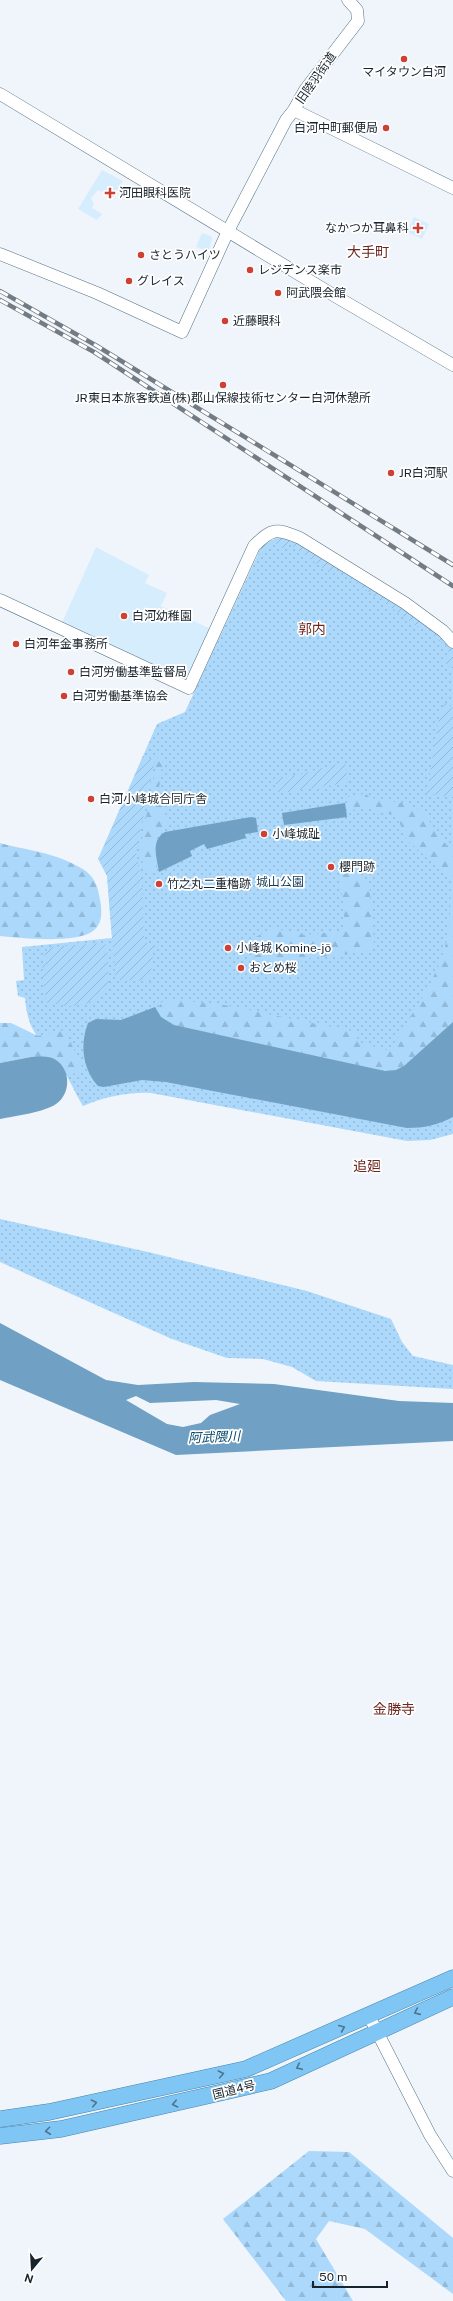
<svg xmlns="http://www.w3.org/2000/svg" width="453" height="2301" viewBox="0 0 453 2301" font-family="'Public Sans','Noto Sans JP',sans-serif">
  <defs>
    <pattern id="grass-dots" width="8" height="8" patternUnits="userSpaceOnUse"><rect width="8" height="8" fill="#abd8fb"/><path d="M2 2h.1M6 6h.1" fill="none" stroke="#92b9d7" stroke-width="1.8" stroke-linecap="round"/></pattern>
    <pattern id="forest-firs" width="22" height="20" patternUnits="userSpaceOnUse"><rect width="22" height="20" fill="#abd8fb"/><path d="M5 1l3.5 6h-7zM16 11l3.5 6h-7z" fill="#92b9d7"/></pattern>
    <pattern id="garden-furrows" width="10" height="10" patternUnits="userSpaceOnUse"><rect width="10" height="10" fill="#abd8fb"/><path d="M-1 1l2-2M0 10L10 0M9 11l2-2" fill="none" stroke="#92b9d7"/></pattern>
  </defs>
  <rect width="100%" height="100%" fill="#eff5fa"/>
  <!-- built -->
  <g fill="#d6edfe">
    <path d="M102 170 123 181 113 197 98 190 91 198 94 204 92 208 102 214 97 220 78 209Z"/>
    <path d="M414 217 429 224 422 239 407 232Z"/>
    <path d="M202 233 211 236 212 239 209 251 196 247Z"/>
    <path d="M96 547 149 575 145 583 167 593 161 606 213 630 188 684 61 625Z"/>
  </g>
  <!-- grass -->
  <g fill="url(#grass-dots)">
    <path d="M276 538 299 543 401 607 439 634 453 649V1134L430 1140 407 1141 151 1093C127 1092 105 1097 83 1106 75 1093 69 1078 60 1065 41 1038 28 1035 25 998L18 996 16 981 24 980 22 947 112 938 107 876 98 859 157 724 185 712 260 550Z"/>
    <path d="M0 1219 148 1252 307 1291 391 1319 402 1342 413 1356 453 1365V1389L316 1381 292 1367 263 1359 227 1358 172 1339 0 1262Z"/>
  </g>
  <!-- forest -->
  <g fill="url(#forest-firs)">
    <path d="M158 756 163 760 158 795 169 824 155 840 157 868 154 871H144L140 849Z"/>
    <path d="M366 794 370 798 403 803 424 812 437 835 453 851V1022L404 1066 396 1070 384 1071 174 1025 161 1017 157 1010 162 1002 167 999 224 1005 356 1032 358 1042 390 1051C410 1014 438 981 447 939 451 920 450 899 451 880L404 837 398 816 367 808 352 810 348 808V796Z"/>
    <path d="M0 843C29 851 54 852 81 868 94 875 98 886 100 900 102 910 103 924 93 931 75 944 22 938 0 936Z"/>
    <path d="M355 873 369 882 374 944 372 950 366 952 262 963 251 957 256 937 272 928 304 935 342 931 345 924 340 877 342 874Z"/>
    <path d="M0 1023H11L38 1036 65 1030 83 1069 82 1071 70 1075 65 1073 59 1062 31 1057 0 1063Z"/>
    <path d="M309 2151 349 2152 453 2238V2294L365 2229 329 2221 316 2239 353 2301H286L223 2219Z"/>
  </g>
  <!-- garden -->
  <g fill="url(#garden-furrows)">
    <path d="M283 537 299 543 335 566 330 573 288 543 284 549 274 542 262 557 258 554C262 544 272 538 283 537Z"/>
    <path d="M348 573 423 623 420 628 346 576Z"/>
    <path d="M433 630 453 649V669L443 661 450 649 431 634Z"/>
    <path d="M446 703 453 708V798L427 793 440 712Z"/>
    <path d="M143 756 155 760 136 852 142 885 144 942 154 945 150 981 117 980 115 974 107 875 99 858Z"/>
    <path d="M345 763 349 780 347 783 281 793 276 791V779C300 776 321 767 345 763Z"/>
    <path d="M102 943 107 945 109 982C105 1000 84 1006 68 1006 60 1006 55 1002 46 1003 45 987 37 959 50 947Z"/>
  </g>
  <!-- water -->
  <g fill="#70a0c4" fill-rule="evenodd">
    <path d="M345 803 347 817 284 825 282 813Z"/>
    <path d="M251 817 256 818 258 832 245 834 246 838 207 849 204 844 190 851 192 856 159 872C157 858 150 841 165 832Z"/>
    <path d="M155 1007 161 1017 174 1025 385 1071 396 1070 404 1066 453 1022V1117C438 1125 424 1128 407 1128L166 1082 142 1080 104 1087 98 1086C82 1068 80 1044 88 1023L96 1019 121 1020Z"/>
    <path d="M31 1057C39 1057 49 1055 56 1060 71 1070 71 1094 56 1104 45 1112 15 1116 0 1119V1063Z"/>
    <path d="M0 1323 106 1380 138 1385 194 1382 274 1384 399 1401 453 1403V1441L176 1455 0 1380ZM136 1396 150 1403 216 1400 240 1404 210 1415 201 1423 183 1427 167 1424 126 1400Z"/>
  </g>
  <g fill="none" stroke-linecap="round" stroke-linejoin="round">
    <!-- tertiary casing -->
    <g stroke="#547185" stroke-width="13">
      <g id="tertiary">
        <path d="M0 94 335 296 453 365"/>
        <path d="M294 110 453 188"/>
        <path d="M0 254 97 293 182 332 228 231 286 120 294 110 305 90 358 21 357 10 348 0"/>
        <path d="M0 600 189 688 254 546C272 528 276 528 300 538L405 603 443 631 453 642"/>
        <path d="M369 2016 430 2135 453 2171"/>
      </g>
    </g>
    <!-- trunk casing -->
    <g stroke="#4784ad" stroke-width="17">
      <g id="trunk">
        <path d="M0 2119 49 2112 246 2069 453 1978"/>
        <path d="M0 2136 61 2129 271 2081 453 1997"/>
      </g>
    </g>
    <!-- tertiary -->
    <use href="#tertiary" stroke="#fff" stroke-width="12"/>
    <!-- trunk -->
    <use href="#trunk" stroke="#80c6f4" stroke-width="16"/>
    <!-- rail casing -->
    <g stroke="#737c83" stroke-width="4.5">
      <g id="rail">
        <path d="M0 291 97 346 453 565"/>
        <path d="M0 300 94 352 453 586"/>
      </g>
    </g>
    <!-- rail -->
    <use href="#rail" stroke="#fff" stroke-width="3" stroke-dasharray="9" stroke-linecap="butt"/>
  </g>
  <!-- one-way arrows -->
  <defs><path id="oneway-chevron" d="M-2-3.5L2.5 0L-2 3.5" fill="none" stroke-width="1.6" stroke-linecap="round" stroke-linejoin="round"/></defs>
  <g stroke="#4c7590">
    <use href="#oneway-chevron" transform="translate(417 2012) rotate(156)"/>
    <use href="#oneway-chevron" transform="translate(342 2028) rotate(-23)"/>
    <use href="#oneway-chevron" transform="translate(299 2067) rotate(155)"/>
    <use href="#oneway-chevron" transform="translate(221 2074) rotate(-11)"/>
    <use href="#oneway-chevron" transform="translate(94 2103) rotate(-12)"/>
    <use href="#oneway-chevron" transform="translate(175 2104) rotate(167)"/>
    <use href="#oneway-chevron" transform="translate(48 2131) rotate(173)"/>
  </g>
  <!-- markers -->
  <g fill="#cd4033" stroke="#fff" stroke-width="1.5">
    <circle cx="404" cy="59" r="4"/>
    <circle cx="386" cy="128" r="4"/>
    <path d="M108 187h4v4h4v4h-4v4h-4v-4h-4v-4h4z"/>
    <path d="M416 222h4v4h4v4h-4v4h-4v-4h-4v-4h4z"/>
    <circle cx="141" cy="255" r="4"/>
    <circle cx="250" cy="270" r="4"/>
    <circle cx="129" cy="281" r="4"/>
    <circle cx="278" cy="293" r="4"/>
    <circle cx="225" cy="321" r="4"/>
    <circle cx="223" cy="385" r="4"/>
    <circle cx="391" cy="473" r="4"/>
    <circle cx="124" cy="616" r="4"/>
    <circle cx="16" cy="644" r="4"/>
    <circle cx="71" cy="672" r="4"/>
    <circle cx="64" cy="696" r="4"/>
    <circle cx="91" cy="799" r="4"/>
    <circle cx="264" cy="834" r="4"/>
    <circle cx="331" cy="867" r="4"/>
    <circle cx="159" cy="884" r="4"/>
    <circle cx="228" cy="948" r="4"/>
    <circle cx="241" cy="968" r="4"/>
  </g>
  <g text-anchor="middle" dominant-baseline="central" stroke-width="3.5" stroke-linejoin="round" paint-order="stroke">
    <!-- poi labels -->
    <g font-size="12" fill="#18242d" stroke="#fff" text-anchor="start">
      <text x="404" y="72" text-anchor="middle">マイタウン白河</text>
      <text x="378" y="128" text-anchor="end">白河中町郵便局</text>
      <text x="119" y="193">河田眼科医院</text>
      <text x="409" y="228" text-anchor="end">なかつか耳鼻科</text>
      <text x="149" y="255">さとうハイツ</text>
      <text x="258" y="270">レジデンス楽市</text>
      <text x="137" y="281">グレイス</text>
      <text x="286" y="293">阿武隈会館</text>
      <text x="233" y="321">近藤眼科</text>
      <text x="223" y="398" text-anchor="middle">JR東日本旅客鉄道(株)郡山保線技術センター白河休憩所</text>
      <text x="399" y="473">JR白河駅</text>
      <text x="132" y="616">白河幼稚園</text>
      <text x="24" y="644">白河年金事務所</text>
      <text x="79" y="672">白河労働基準監督局</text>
      <text x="72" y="696">白河労働基準協会</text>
      <text x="99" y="799">白河小峰城合同庁舎</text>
      <text x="272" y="834">小峰城趾</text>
      <text x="339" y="867">櫻門跡</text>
      <text x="167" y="884">竹之丸二重櫓跡</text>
      <text x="236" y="948">小峰城 Komine-jō</text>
      <text x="249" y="968">おとめ桜</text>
    </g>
    <!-- street labels -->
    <g font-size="12" fill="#18242d" stroke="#fff">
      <text transform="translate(316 78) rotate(-55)">旧陸羽街道</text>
      <text transform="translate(234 2090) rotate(-14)">国道4号</text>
    </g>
    <!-- park labels -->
    <g font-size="12" fill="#143b55" stroke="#fff">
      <text x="280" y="882">城山公園</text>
    </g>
    <!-- water labels -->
    <g font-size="13" font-style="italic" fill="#064568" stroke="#fff">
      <text transform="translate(214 1437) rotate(-2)">阿武隈川</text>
    </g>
    <!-- quarter labels -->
    <g font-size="14" fill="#6d2821" stroke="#fff">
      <text x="368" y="252">大手町</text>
      <text x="312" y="629">郭内</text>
      <text x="367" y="1166">追廻</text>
      <text x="394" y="1709">金勝寺</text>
    </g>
  </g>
  <!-- north arrow -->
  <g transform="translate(32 2269) rotate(198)" stroke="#ffffff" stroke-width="3" paint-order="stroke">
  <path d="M0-3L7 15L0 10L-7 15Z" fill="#18242d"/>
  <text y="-6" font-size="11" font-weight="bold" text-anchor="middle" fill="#18242d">N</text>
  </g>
  <!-- scale -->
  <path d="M313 2281v6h74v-6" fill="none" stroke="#18242d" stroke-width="2"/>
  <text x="319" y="2281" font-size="12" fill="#18242d" stroke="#ffffff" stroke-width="3" paint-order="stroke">50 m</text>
</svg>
